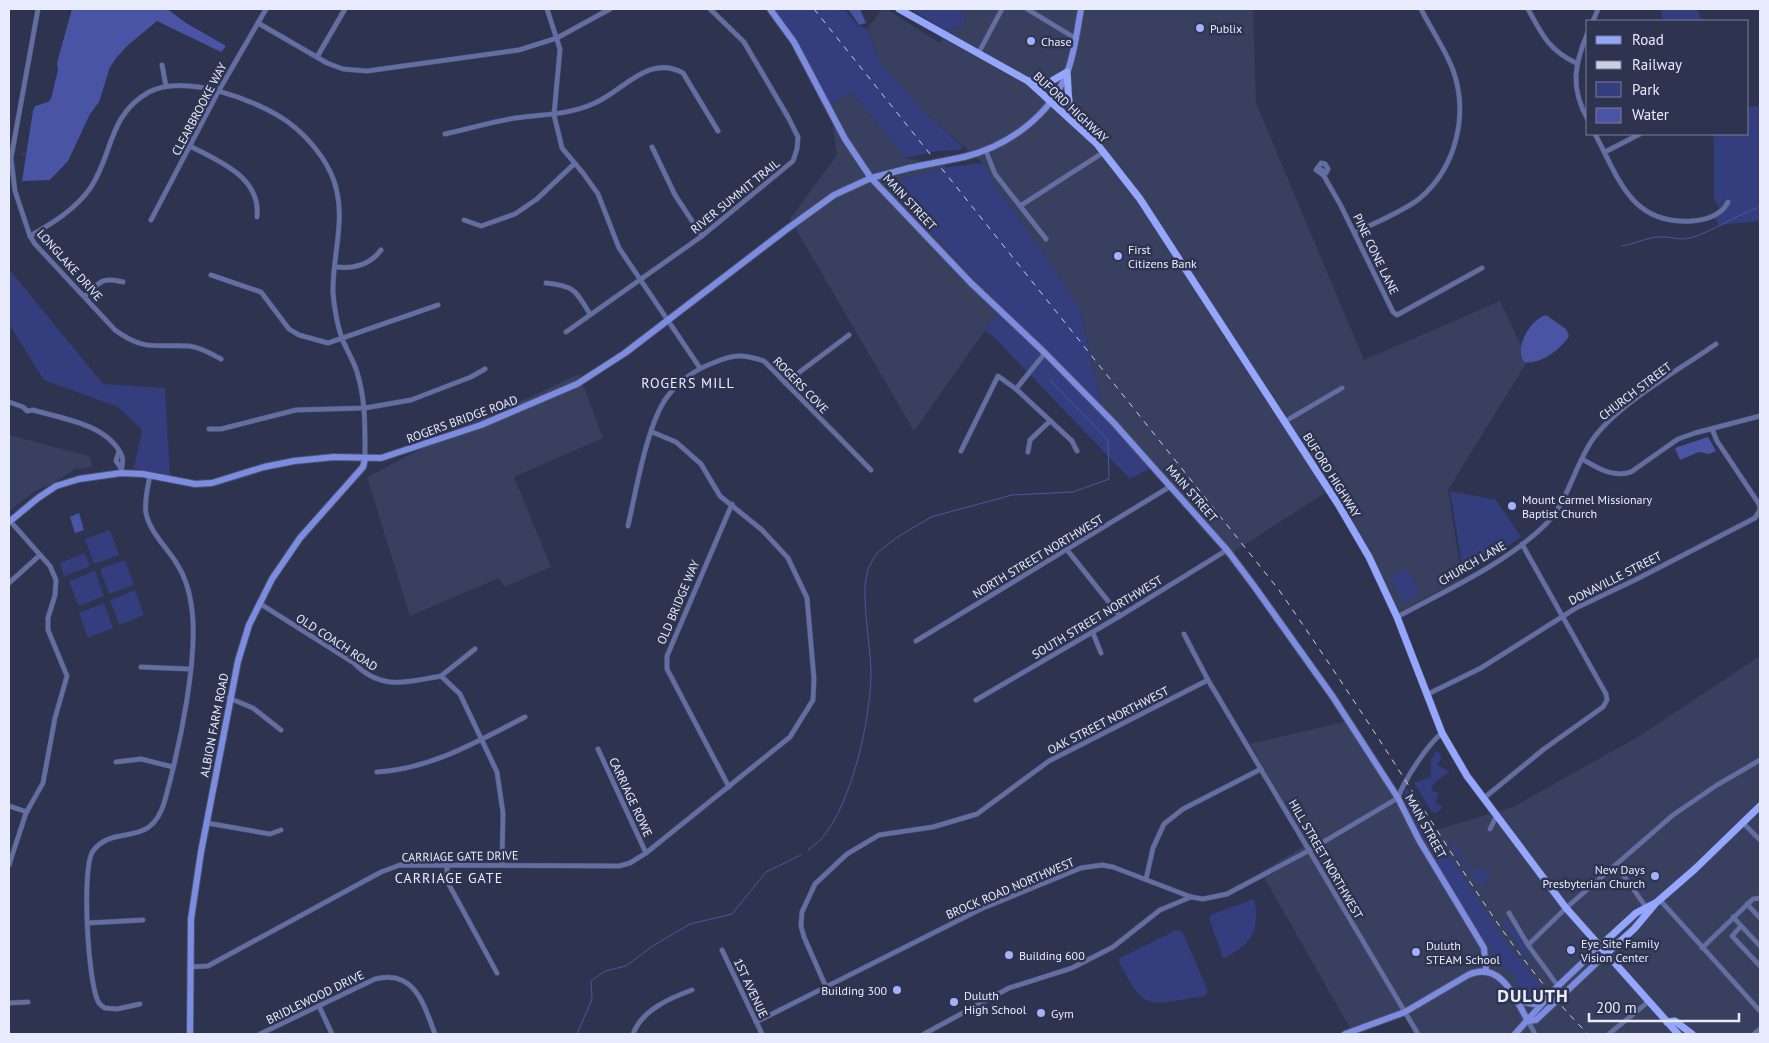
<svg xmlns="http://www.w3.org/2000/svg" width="1769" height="1043" viewBox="0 0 1769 1043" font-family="'PT Sans',sans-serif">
  <rect width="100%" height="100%" fill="#2e344f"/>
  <!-- built -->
  <g fill="#383f5f">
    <path d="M882 9H886L940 43 947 31 966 23 960 9H1253L1256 103 1364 360 1500 301 1528 360 1448 490 1462 579 1393 615 1362 549 1328 491 1227 556 1102 408 1080 310 1052 265 992 181 983 163 925 113 879 61 867 29Z"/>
    <path d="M851 91 905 158 949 167 886 183 1001 308 914 431 790 219 837 155 830 104Z"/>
    <path d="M579 374 603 438 514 477 551 567 504 587 499 578 410 616 367 477 482 417 528 398Z"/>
    <path d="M9 435 89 456 93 467 75 469 57 481 35 491 9 511Z"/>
    <path d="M1760 656V1034H1415L1401 1010 1350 1028 1261 872 1308 844 1250 744 1348 721 1417 836 1513 807 1641 735Z"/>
  </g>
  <!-- green -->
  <g fill="#343d7d">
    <path d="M773 9H844L858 26 867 29 879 61 925 113 963 147 960 150 938 151 905 158 852 92 830 104 802 52Z"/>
    <path d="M910 9H960L966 23 947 31Z"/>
    <path d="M1660 9H1697L1702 21H1663Z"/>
    <path d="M1760 106V221L1718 225 1714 216 1722 213 1714 199V140L1712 134H1748V107Z"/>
    <path d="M983 163 992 181 1052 265 1080 310 1102 408 1151 468 1130 479 994 337 985 331 1001 308 886 183 949 167Z"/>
    <path d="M9 269 103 384 165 388 170 477 134 468 142 430 118 407 44 380 9 324Z"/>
    <path d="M1450 491 1496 500 1521 537 1491 557 1463 572Z"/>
    <path d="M110 530 119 555 94 564 85 539Z"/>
    <path d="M85 553 90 566 64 576 60 563Z"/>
    <path d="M125 560 134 585 109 594 100 569Z"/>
    <path d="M1407 569 1420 595 1404 603 1391 577Z"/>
    <path d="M95 571 104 596 79 606 69 581Z"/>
    <path d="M135 590 144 615 119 625 110 600Z"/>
    <path d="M104 603 113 628 88 638 79 613Z"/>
    <path d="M1437 750 1442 757 1437 765 1450 771 1434 783 1431 791 1439 793 1435 803 1443 807 1436 813 1431 811 1414 783 1431 777V759Z"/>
    <path d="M1406 788 1504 940 1544 990 1534 1000 1523 997 1512 974 1495 961 1489 946 1477 932 1414 822C1408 811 1403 801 1406 788Z"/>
    <path d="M1450 843H1456L1470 869 1486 870 1491 875 1480 887Z"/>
    <path d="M1254 899C1261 930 1251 946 1223 958L1209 918 1210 915Z"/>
    <path d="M1499 918C1516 925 1524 942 1530 958H1527Z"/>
    <path d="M1177 930 1182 931 1208 991 1205 996C1149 1004 1145 1015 1118 959Z"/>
  </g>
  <!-- water -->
  <g fill="#4955a4">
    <path d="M72 9H167L186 23 226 46 221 52 157 21 127 46 117 57 110 67 99 102 90 114 68 161 50 180 22 181 33 111 35 106 48 102 51 99 58 70 57 63Z"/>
    <path d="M848 9H860L866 23 859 25Z"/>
    <path d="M1546 315 1566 329 1569 336C1560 350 1540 365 1524 362 1514 347 1530 320 1546 315Z"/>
    <path d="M1708 437 1716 451 1709 454 1699 452 1680 460 1675 448Z"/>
    <path d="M79 513 84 530 75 533 70 517Z"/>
  </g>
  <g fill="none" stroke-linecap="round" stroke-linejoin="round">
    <!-- stream -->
    <g stroke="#4955a4" stroke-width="1">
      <path d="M23 154H25"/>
      <path d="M1622 246C1635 244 1648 237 1659 237 1671 236 1678 241 1690 238 1712 232 1736 215 1760 207"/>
      <path d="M808 850C812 847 818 843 822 838 852 803 871 718 871 672 870 643 864 614 865 585L868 569 876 554 896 538 931 517 1012 495 1073 492 1109 479 1108 440 1050 380"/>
      <path d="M577 1034 592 999 591 981 605 971 626 966 651 947 690 924 732 914 766 872 801 855"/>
    </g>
    <!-- street casing -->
    <g stroke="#4c516b" stroke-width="5.5">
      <g id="street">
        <path d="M38 9 11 158 15 191 30 236 35 244 115 330C145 352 156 344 189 346 200 347 212 354 221 359"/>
        <path d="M547 9 560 49 554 115 562 148 583 173 598 194 619 248 700 368"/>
        <path d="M1027 9 1075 38"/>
        <path d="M1528 9C1542 35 1549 50 1576 63"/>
        <path d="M1593 21 1598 9"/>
        <path d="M258 23 327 63 343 69 367 71 519 50 557 38 610 9"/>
        <path d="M1588 32C1574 65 1570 88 1588 120"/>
        <path d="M979 52 1002 9"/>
        <path d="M317 57 345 9"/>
        <path d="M162 65 166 86"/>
        <path d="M445 134C469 129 493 121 516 118 544 114 569 115 595 103 624 90 649 54 683 73L718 131"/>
        <path d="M1595 134C1619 179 1631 225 1692 221 1706 220 1722 215 1728 202"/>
        <path d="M190 146C220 162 261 177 257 217"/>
        <path d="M652 147 675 195 702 236"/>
        <path d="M986 151 995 174 1046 239"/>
        <path d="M1605 152 1640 134"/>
        <path d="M1321 163 1325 164 1328 169 1326 173 1320 169 1323 175 1316 170Z"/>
        <path d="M1320 169 1341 206 1393 312 1397 315 1482 268"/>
        <path d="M1020 206 1104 152"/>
        <path d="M151 220 218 92 266 9"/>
        <path d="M464 220 481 226 515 214 537 199 574 164"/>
        <path d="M1355 233C1374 223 1402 212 1419 199 1456 168 1469 115 1453 70 1445 49 1431 29 1421 9"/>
        <path d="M30 236C53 223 76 209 91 187 113 154 108 115 149 92 185 73 257 100 288 122 307 136 326 158 334 181 347 219 332 255 333 293 334 307 338 329 343 341 348 352 354 362 357 372 366 401 365 429 365 459"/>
        <path d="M336 267C354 269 370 265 381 250"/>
        <path d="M211 275 261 292 289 329 299 335 328 343 438 305"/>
        <path d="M546 283C575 286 575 290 590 314"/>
        <path d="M85 296C99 283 102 276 123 282"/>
        <path d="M566 332 702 236 793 161 797 149 798 137 788 117 744 42 710 9"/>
        <path d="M785 383 849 335"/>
        <path d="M1016 389 1045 353"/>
        <path d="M9 402 23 407 27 411 33 410C63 419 106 424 121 454 125 461 121 466 121 473"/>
        <path d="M1284 422 1342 388"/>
        <path d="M209 429H221L296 410 365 408 411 400 471 377 485 369"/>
        <path d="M119 451 116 461 121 468"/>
        <path d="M961 451 998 376 1016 389 1072 441 1077 451"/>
        <path d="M1028 452 1030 440 1050 421"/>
        <path d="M1582 459C1598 468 1612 478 1631 472L1678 439 1695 433 1760 416"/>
        <path d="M628 526C636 491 647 424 667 397 678 382 696 369 713 363 734 354 743 354 764 361L871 470"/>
        <path d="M1068 551 1120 616"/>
        <path d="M9 583 40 555"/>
        <path d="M259 603 354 663C381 691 406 682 441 676"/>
        <path d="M1397 617C1445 591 1505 564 1545 525 1569 501 1574 466 1593 439 1619 403 1679 370 1716 344"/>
        <path d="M1093 633 1101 653"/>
        <path d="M1184 634 1208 680 1418 1034"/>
        <path d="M916 641 1171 486"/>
        <path d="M141 667 189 669"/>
        <path d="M441 676 460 694 497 772 503 813 502 865"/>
        <path d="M441 676 475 649"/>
        <path d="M1426 695 1481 668 1576 608 1637 579 1755 518 1760 510 1759 504 1717 441 1712 429"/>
        <path d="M229 698 253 708 281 730"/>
        <path d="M976 700 1120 616 1227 550"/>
        <path d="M598 749 646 853"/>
        <path d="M116 762 141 759 173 767"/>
        <path d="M377 772C431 769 478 741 525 717"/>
        <path d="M729 787 667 669V656L732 504"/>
        <path d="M1484 798 1544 749 1603 707 1607 700 1606 694 1522 544"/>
        <path d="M9 806 27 812"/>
        <path d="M207 823 270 834 281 830"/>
        <path d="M1743 823 1760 840"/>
        <path d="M1490 829 1497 815"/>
        <path d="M9 865 26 813 43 783 55 718 67 676 48 630V618L55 595 56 580 50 566 10 521"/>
        <path d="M447 865V881L497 973"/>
        <path d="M1616 865 1646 907"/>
        <path d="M1146 879 1153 848 1164 824 1183 809 1261 769"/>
        <path d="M1660 900 1760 1011"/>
        <path d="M1747 904 1760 918"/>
        <path d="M1509 913 1528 945 1558 986"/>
        <path d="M1733 917 1760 946"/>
        <path d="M88 923 143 920"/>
        <path d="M1741 926 1732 936 1760 966"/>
        <path d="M1528 945 1566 908 1673 815 1717 785 1760 760"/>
        <path d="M1702 948 1753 899 1760 898"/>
        <path d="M722 950 762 1034"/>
        <path d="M190 967 208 966 381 872 400 865 619 866 630 863 646 853 790 737 813 700 814 679 807 598 788 558 762 530 720 496 701 464 676 442 652 432"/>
        <path d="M826 987 804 937 801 926 802 912 815 884 847 854 879 835 933 827 977 814 1049 761 1208 680"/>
        <path d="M9 1003 28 1002"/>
        <path d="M140 1004 117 1009 105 1008C103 1007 101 1005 99 1003 88 987 81 867 93 851 115 822 151 851 165 800 179 749 200 654 191 603 189 590 184 575 177 564 167 547 150 533 146 513 144 501 148 487 150 475"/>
        <path d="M319 1006 332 1034"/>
        <path d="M1528 1021 1535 1034"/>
        <path d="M756 1022 981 909 1081 868 1102 865 1113 867 1191 897 1203 899 1227 894 1308 851 1398 798C1404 780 1428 744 1442 733"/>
        <path d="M260 1034 375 979C415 969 424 1005 435 1034"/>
        <path d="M633 1034C642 1010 670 998 692 990"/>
        <path d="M924 1034 1009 988 1072 968 1113 947 1160 910 1191 897"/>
        <path d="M1609 1034 1648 1002"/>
        <path d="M1754 1034 1760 1029"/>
      </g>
    </g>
    <!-- secondary casing -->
    <g stroke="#4c516b" stroke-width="8">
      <g id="secondary">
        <path d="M770 9 794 42 845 139 871 178 971 283 1045 353 1113 422 1227 550 1254 586 1333 697 1398 798 1419 840 1484 948 1486 970"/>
        <path d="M964 157C1008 146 1050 116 1067 73 1075 52 1077 30 1081 9"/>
        <path d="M9 522 38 498 56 486 79 479 121 473 143 474 195 484 212 483 264 467 294 461 334 457 381 458 481 425 577 384 625 353 787 229 834 195 871 178 909 168"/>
        <path d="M1516 1001 1534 1004 1545 996"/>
        <path d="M1528 1021 1536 1020 1606 954"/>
        <path d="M190 1034 191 919 201 852 238 661 249 625 272 579 300 538 363 467 365 459"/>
        <path d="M1345 1034 1405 1012 1468 975C1501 960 1515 998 1528 1021"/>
        <path d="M1515 1034 1558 986 1599 947"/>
      </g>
    </g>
    <!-- primary casing -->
    <g stroke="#4c516b" stroke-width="8">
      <g id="primary">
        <path d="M899 9 1028 81 1097 144 1140 199 1338 504 1369 557 1397 617 1442 733 1467 776 1566 908 1678 1034"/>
        <path d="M1028 81 1050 82 1067 72C1069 92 1066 101 1076 121"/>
        <path d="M1599 947 1636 913 1657 902 1695 869 1760 806"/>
        <path d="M1606 954 1634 929 1655 904"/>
        <path d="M1667 1022 1675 1021 1692 1034"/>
      </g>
    </g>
    <!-- street -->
    <use href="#street" stroke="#636ea3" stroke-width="4.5"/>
    <!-- secondary -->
    <use href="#secondary" stroke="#7c8ce1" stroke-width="6"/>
    <!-- primary -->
    <use href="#primary" stroke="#94a6fd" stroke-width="7"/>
    <!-- rail -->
    <path stroke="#ccd0e3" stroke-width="1" stroke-dasharray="6 6" stroke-linecap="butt" d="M814 9 1279 590C1328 661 1375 732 1421 805 1472 885 1521 967 1588 1034"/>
    <!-- secondary-bridge casing -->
    <g stroke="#4c516b" stroke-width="8" stroke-linecap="butt">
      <path id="secondary-bridge" d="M909 168 964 157"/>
    </g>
    <!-- secondary-bridge -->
    <use href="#secondary-bridge" stroke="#7c8ce1" stroke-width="6"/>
  </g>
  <!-- markers -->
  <g fill="#a2b2fd" stroke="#2e344f" stroke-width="2">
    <circle cx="1200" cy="28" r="5"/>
    <circle cx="1031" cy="41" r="5"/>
    <circle cx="1118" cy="256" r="5"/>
    <circle cx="1512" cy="506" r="5"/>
    <circle cx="1655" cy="876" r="5"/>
    <circle cx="1571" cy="950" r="5"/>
    <circle cx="1416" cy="952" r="5"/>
    <circle cx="1009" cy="955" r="5"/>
    <circle cx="897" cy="990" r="5"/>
    <circle cx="954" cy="1002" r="5"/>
    <circle cx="1041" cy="1013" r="5"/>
  </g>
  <g text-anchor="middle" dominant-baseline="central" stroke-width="5" stroke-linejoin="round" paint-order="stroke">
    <!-- poi labels -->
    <g font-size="12" fill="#e8ecfe" stroke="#2e344f" text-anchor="start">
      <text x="1210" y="28">Publix</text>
      <text x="1041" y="41">Chase</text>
      <text x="1128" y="249">First<tspan x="1128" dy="14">Citizens Bank</tspan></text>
      <text x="1522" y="499">Mount Carmel Missionary<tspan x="1522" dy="14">Baptist Church</tspan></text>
      <text x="1645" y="869" text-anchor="end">New Days<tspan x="1645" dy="14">Presbyterian Church</tspan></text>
      <text x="1581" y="943">Eye Site Family<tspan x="1581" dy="14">Vision Center</tspan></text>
      <text x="1426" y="945">Duluth<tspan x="1426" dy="14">STEAM School</tspan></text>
      <text x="1019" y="955">Building 600</text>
      <text x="887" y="990" text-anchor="end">Building 300</text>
      <text x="964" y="995">Duluth<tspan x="964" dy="14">High School</tspan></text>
      <text x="1051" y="1013">Gym</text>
    </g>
    <!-- street labels -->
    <g font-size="12" fill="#e8ecfe" stroke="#2e344f">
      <text transform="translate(1071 107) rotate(43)">BUFORD HIGHWAY</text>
      <text transform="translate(199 109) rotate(-62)">CLEARBROOKE WAY</text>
      <text transform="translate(735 196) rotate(-39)">RIVER SUMMIT TRAIL</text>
      <text transform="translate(910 202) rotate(47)">MAIN STREET</text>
      <text transform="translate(1376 254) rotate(64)">PINE CONE LANE</text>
      <text transform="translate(70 265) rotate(48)">LONGLAKE DRIVE</text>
      <text transform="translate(801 385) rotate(46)">ROGERS COVE</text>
      <text transform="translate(1635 391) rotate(-37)">CHURCH STREET</text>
      <text transform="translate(462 419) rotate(-20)">ROGERS BRIDGE ROAD</text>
      <text transform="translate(1332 475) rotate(58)">BUFORD HIGHWAY</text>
      <text transform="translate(1192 493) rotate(49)">MAIN STREET</text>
      <text transform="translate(1038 556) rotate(-31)">NORTH STREET NORTHWEST</text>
      <text transform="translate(1472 563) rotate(-30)">CHURCH LANE</text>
      <text transform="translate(1615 578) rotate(-27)">DONAVILLE STREET</text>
      <text transform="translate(678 602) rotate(-67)">OLD BRIDGE WAY</text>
      <text transform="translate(1097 617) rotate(-31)">SOUTH STREET NORTHWEST</text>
      <text transform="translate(337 642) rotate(33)">OLD COACH ROAD</text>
      <text transform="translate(1108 720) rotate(-27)">OAK STREET NORTHWEST</text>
      <text transform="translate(214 725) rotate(-79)">ALBION FARM ROAD</text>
      <text transform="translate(631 797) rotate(65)">CARRIAGE ROWE</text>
      <text transform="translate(1426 826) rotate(61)">MAIN STREET</text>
      <text transform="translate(460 856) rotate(-1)">CARRIAGE GATE DRIVE</text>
      <text transform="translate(1326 859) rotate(60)">HILL STREET NORTHWEST</text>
      <text transform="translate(1010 888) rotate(-23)">BROCK ROAD NORTHWEST</text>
      <text transform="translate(751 988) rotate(65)">1ST AVENUE</text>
      <text transform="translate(315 997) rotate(-26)">BRIDLEWOOD DRIVE</text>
    </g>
    <!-- neighbourhood labels -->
    <g font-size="14" letter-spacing="1" fill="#e8ecfe" stroke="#2e344f">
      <text x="688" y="383">ROGERS MILL</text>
      <text x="449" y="878">CARRIAGE GATE</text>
    </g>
    <!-- district labels -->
    <g font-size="18" font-weight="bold" letter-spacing="1" fill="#e8ecfe" stroke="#2e344f">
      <text x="1533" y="995">DULUTH</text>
    </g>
  </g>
  <!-- border -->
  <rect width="1769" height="1043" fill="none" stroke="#e8ecfe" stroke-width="20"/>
  <!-- legend -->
  <rect x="1586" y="20" width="162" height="115" fill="#2e344f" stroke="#787e95"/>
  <rect x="1596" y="36" width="25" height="8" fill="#94a6fd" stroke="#787e95"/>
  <text x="1632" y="45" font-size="15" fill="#e8ecfe">Road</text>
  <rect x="1596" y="61" width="25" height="8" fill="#ccd0e3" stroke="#787e95"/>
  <text x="1632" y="70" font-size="15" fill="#e8ecfe">Railway</text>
  <rect x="1596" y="82" width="25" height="15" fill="#343d7d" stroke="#787e95"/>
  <text x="1632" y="95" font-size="15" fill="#e8ecfe">Park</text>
  <rect x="1596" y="108" width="25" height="15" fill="#4955a4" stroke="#787e95"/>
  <text x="1632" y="120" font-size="15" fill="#e8ecfe">Water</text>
  <!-- scale -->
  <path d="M1589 1013v8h150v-8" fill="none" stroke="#e8ecfe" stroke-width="2.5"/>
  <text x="1596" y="1013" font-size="15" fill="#e8ecfe" stroke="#2e344f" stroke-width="4" paint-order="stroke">200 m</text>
</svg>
